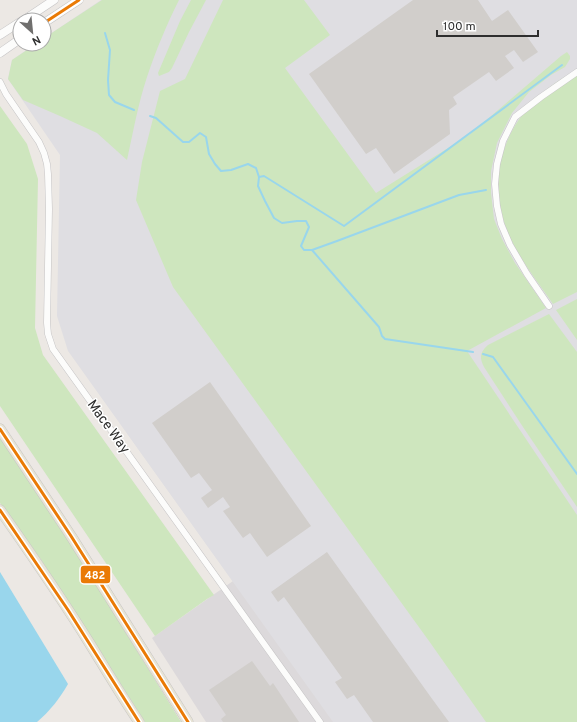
<svg xmlns="http://www.w3.org/2000/svg" width="577" height="722" viewBox="0 0 577 722" font-family="Overpass,sans-serif">
  <rect width="100%" height="100%" fill="#ece8e4"/>
  <!-- industrial -->
  <path fill="#dcd9db" d="M127 433 466 722H206L152 638 233 581Z"/>
  <!-- airport -->
  <path fill="#dfdee2" d="M101 0H577V722H333L68 351 57 316 60 155 8 79 12 60 35 44H44V38Z"/>
  <!-- green -->
  <g fill="#cee6be">
    <path d="M102 0H179C167 24 156 50 147 77 138 104 133 133 127 160L97 133 60 116 23 100 8 79 12 60 36 44H44V38Z"/>
    <path d="M191 0H206L189 32 172 68 169 72 159 76 158 73 180 21Z"/>
    <path d="M223 0H304L330 35 285 68 376 193 469 135 561 56 567 52 570 56V59L565 67 551 75 529 92 512 113 497 143 491 171V193L494 219 502 239 515 263 546 308 467 351 577 515V722H486L429 641 173 287 136 200 142 162 160 91 185 79Z"/>
    <path d="M577 70V292L553 304C535 278 511 249 503 218 485 154 521 98 577 70Z"/>
    <path d="M0 106 27 144 38 179 35 328 43 355 214 595 207 599 155 636 0 406Z"/>
    <path d="M577 299V340L556 310Z"/>
    <path d="M549 314 577 352V507L523 427 484 367C479 357 480 352 488 345Z"/>
    <path d="M0 438 34 487 103 596 181 722H145L40 558 0 503Z"/>
  </g>
  <!-- water -->
  <path fill="#99d6ec" d="M0 572 68 684C60 698 50 711 37 722H0Z"/>
  <g fill="none" stroke-linecap="round" stroke-linejoin="round">
    <!-- stream -->
    <g stroke="#99d6ec" stroke-width="2">
      <path d="M105 33 110 50 108 80 109 95 115 102 134 110"/>
      <path d="M150 116 156 118 183 142H189L200 133 206 137 209 154 215 164 221 171 231 170 248 164 256 168 259 177 258 186 265 201 274 218 282 223 297 221H306L309 227 301 246 304 250H312L379 327 382 336 385 339 473 352"/>
      <path d="M259 177 264 176 344 226 562 65"/>
      <path d="M312 250 337 241 459 195 486 190"/>
      <path d="M483 354 493 357 577 474"/>
    </g>
  </g>
  <!-- building -->
  <g fill="#d1cecb">
    <path d="M413 0H478L492 21 508 10 538 52 523 62 514 50 505 56 514 68 496 81 489 72 453 97 457 104 449 110 450 134 394 174 376 148 366 154 309 74Z"/>
    <path d="M210 382 311 526 267 557 250 533 243 538 223 511 230 507 223 497 208 508 201 498 212 490 199 473 191 478 152 423Z"/>
    <path d="M327 552 430 696 449 722H373L354 695 347 699 335 682 342 678 284 597 278 602 271 592Z"/>
    <path d="M252 661 270 686 273 683 299 722H223L221 719 226 715 209 690Z"/>
  </g>
  <g fill="none" stroke-linecap="round" stroke-linejoin="round">
    <!-- minor casing -->
    <g stroke="#c5c4c5" stroke-width="7">
      <g id="minor">
        <path d="M0 82 6 94 39 142 44 153 47 164 48 174 49 209 47 323 48 334 53 349 320 722"/>
        <path d="M549 306 527 274 510 245 501 224 497 206 495 184 497 164 503 141 515 117 541 97 577 72"/>
      </g>
    </g>
    <!-- tertiary casing -->
    <g stroke="#c5c4c5" stroke-width="9">
      <g id="tertiary">
        <path d="M24 20 54 0"/>
        <path d="M44 23 79 0"/>
        <path d="M0 35 20 22"/>
        <path d="M0 53 20 39"/>
      </g>
    </g>
    <!-- primary casing -->
    <g stroke="#c6c5c4" stroke-width="11">
      <g id="primary">
        <path d="M0 429 71 536 188 722"/>
        <path d="M0 510C31 554 62 599 90 644 106 670 122 697 139 722"/>
      </g>
    </g>
    <!-- minor -->
    <use href="#minor" stroke="#fcfcfb" stroke-width="6"/>
    <!-- tertiary -->
    <use href="#tertiary" stroke="#fcfcfb" stroke-width="8"/>
    <!-- primary -->
    <use href="#primary" stroke="#e8e4d6" stroke-width="10"/>
    <!-- bus-1 casing -->
    <g stroke="#fff" stroke-width="6">
      <g id="bus-1">
        <path d="M44 23 79 0"/>
        <path d="M0 429 71 536 188 722"/>
        <path d="M0 510 68 610 139 722"/>
      </g>
    </g>
    <!-- bus-1 -->
    <use href="#bus-1" stroke="#ea7a05" stroke-width="3"/>
  </g>
  <g text-anchor="middle" dominant-baseline="central" stroke-width="3" stroke-linejoin="round" paint-order="stroke">
    <!-- street labels -->
    <g font-size="14" fill="#2e2e2e" stroke="#fff">
      <text transform="translate(108 427) rotate(54)">Mace Way</text>
    </g>
  </g>
  <rect stroke="#fff" stroke-width="1.5" x="80" y="565" width="31" height="19" rx="4" fill="#ea7a05"/>
  <g font-size="11" text-anchor="middle" font-weight="bold" fill="#fff">
    <text x="95" y="579">482</text>
  </g>
  <!-- north arrow -->
  <g transform="translate(32 32) rotate(153)"><circle r="19" fill="#ffffff" stroke="#ababab"/>
  <path d="M0-3L7 15L0 10L-7 15Z" fill="#706f6e"/>
  <text y="-6" font-size="11" font-weight="bold" text-anchor="middle" fill="#2e2e2e">N</text>
  </g>
  <!-- scale -->
  <path d="M437 30v6h101v-6" fill="none" stroke="#2e2e2e" stroke-width="2"/>
  <text x="443" y="30" font-size="12" fill="#2e2e2e" stroke="#ffffff" stroke-width="3" paint-order="stroke">100 m</text>
</svg>
